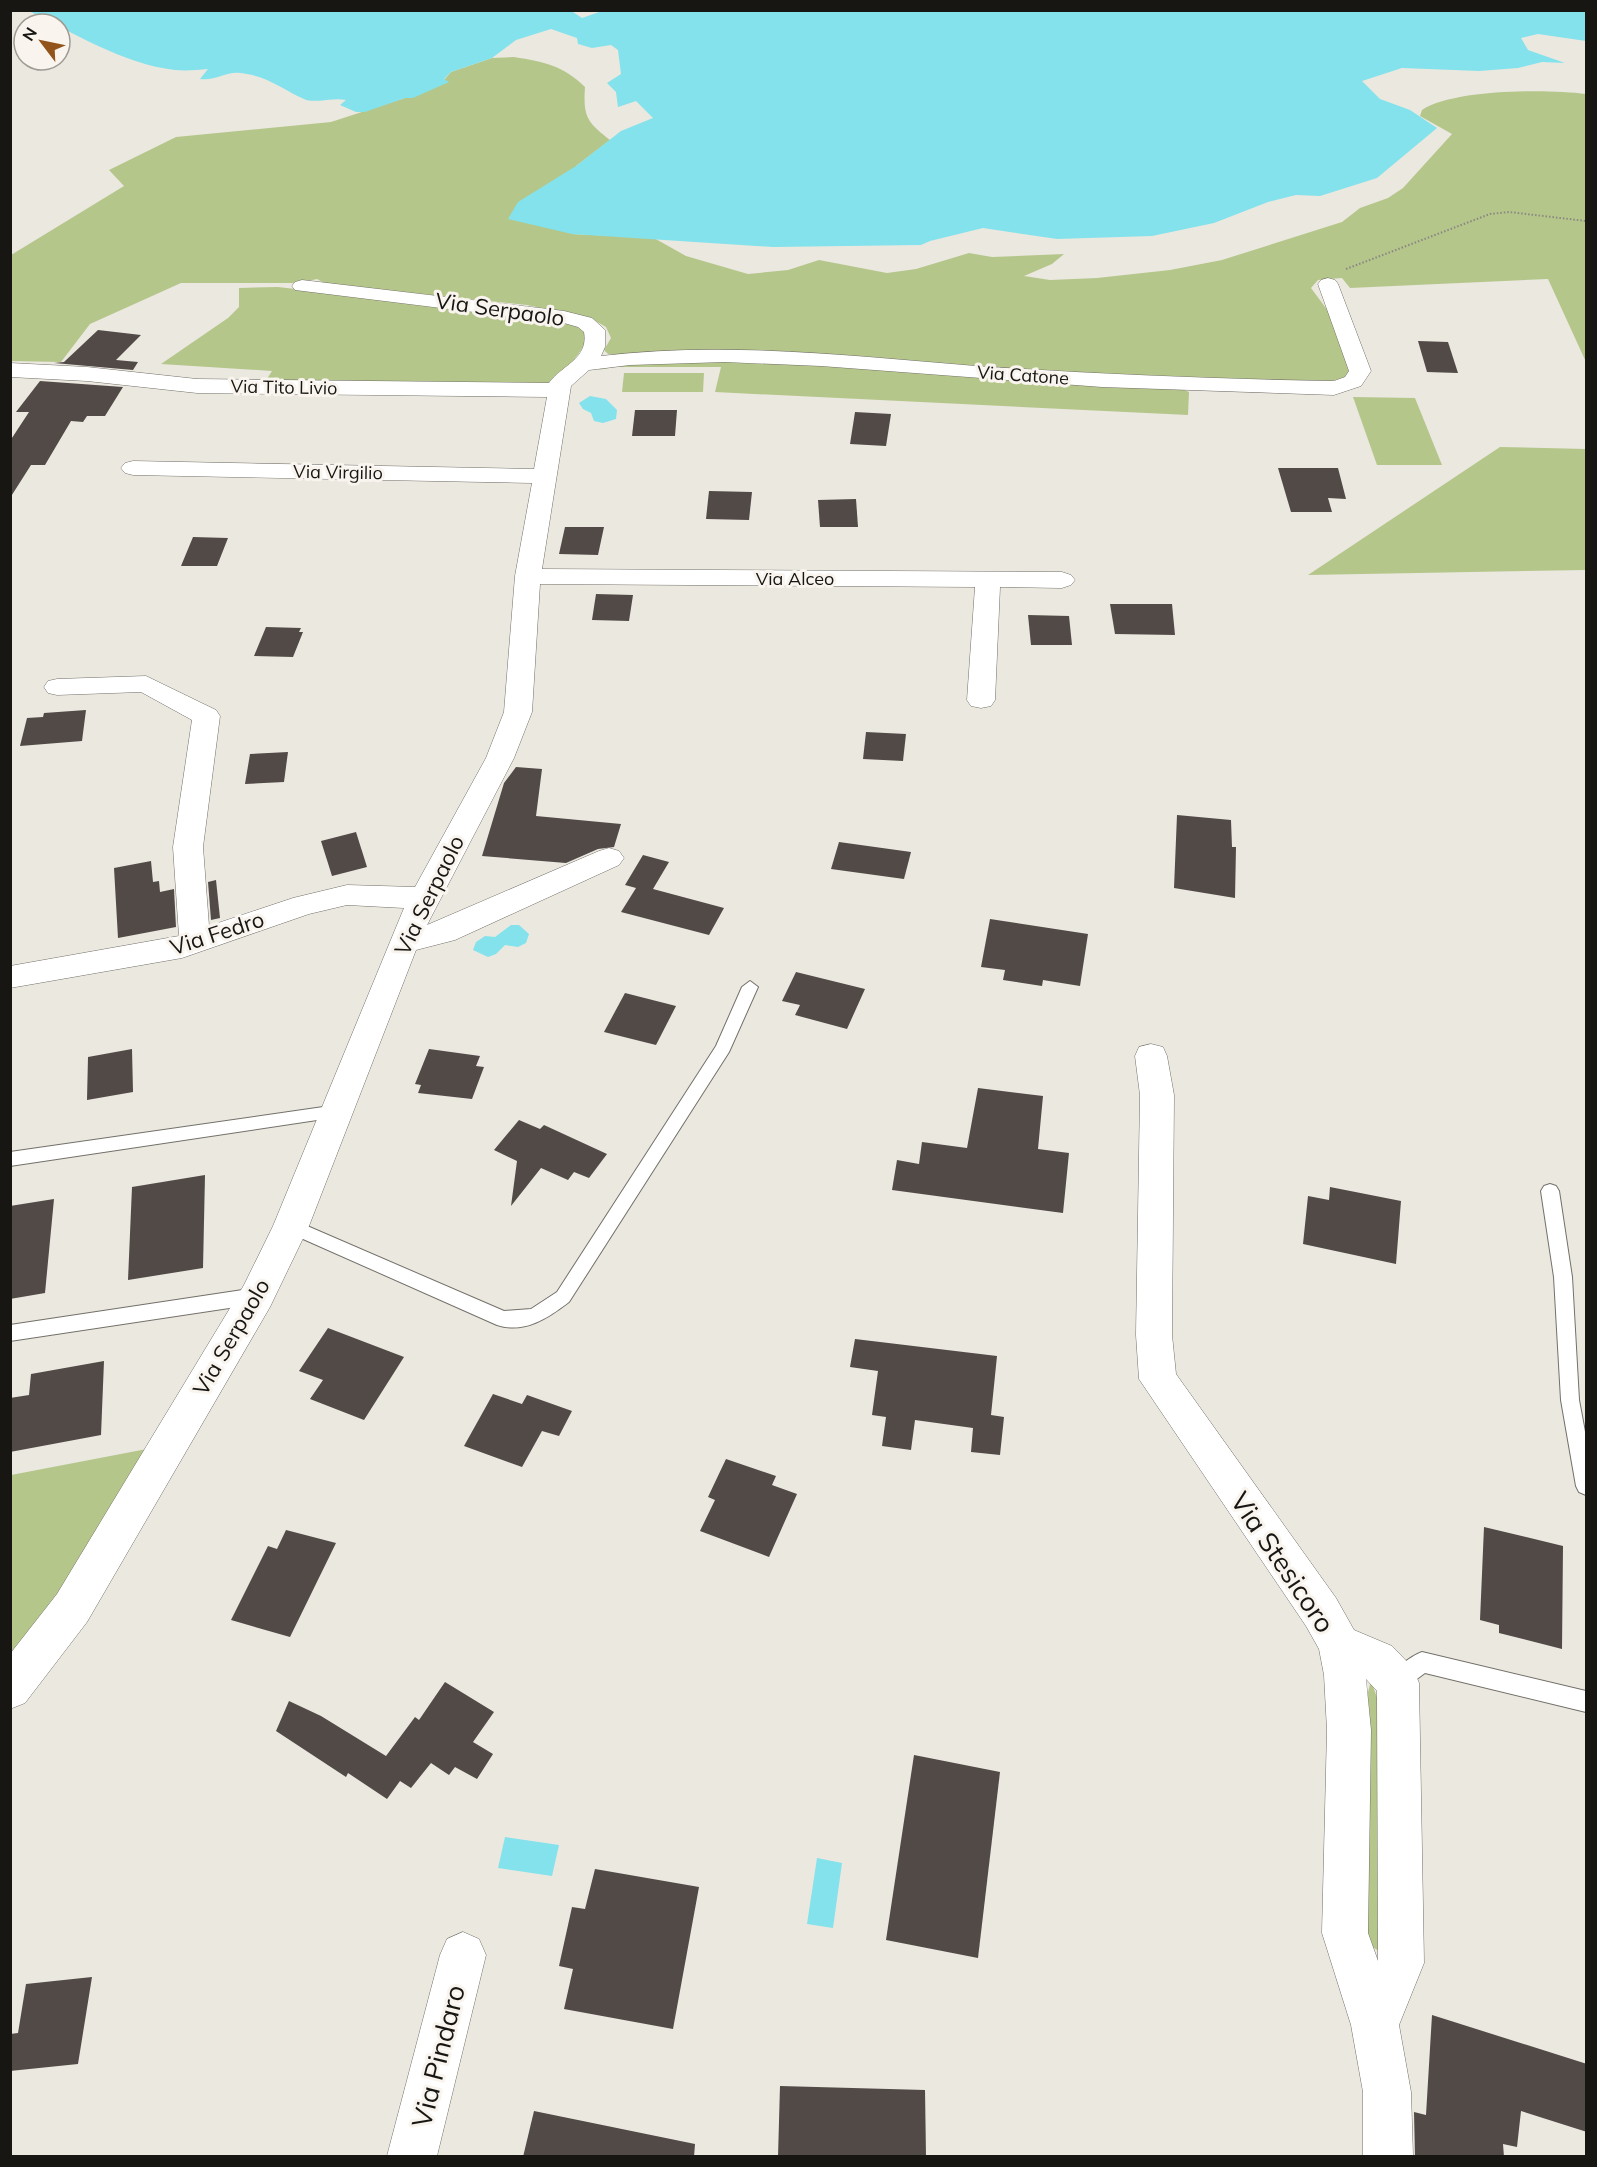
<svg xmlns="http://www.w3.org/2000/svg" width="1597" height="2167" viewBox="0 0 1597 2167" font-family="Mulish,sans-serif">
  <rect width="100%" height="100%" fill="#ebe8e0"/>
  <!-- green -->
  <g fill="#b5c68b">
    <path d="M514 57C545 62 562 65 585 87 583 117 587 122 610 140L576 166 572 234 654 238 686 256 748 274 788 270 819 260 887 273 916 269 969 253 992 257 1064 254 1052 264 1024 276 1050 280 1097 278 1170 270 1222 260 1342 222 1360 208 1388 198 1403 188 1452 134 1420 116 1422 110C1454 89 1547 89 1586 94V362L1548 279 1350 288 1342 278 1318 280 1311 288 1331 315 1350 371 1348 377 1322 383 608 354 604 350 611 338 606 327 592 319 527 305 326 284 317 279 299 283H181L90 324 61 362 11 361V255L124 186 109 170 176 137 331 122 405 98 444 80 451 72 492 58Z"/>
    <path d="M278 287 565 320 584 330 588 338C578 357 563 377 543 385L265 382 272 371 161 364 228 318 239 307V288Z"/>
    <path d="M767 361 1182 389 1189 392 1188 415 715 392 721 367H615L598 370 610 364Z"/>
    <path d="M624 373H704L703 392H622Z"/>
    <path d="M1353 397 1415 398 1442 465H1377Z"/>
    <path d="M1500 447 1586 449V570L1308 575Z"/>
    <path d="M152 1448 94 1549 11 1662V1475Z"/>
    <path d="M1371 1681 1380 1706 1379 1951 1369 1945 1359 1902 1363 1711Z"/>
  </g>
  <!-- water -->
  <g fill="#83e2eb">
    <path d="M570 10 582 18 605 10H1586V41L1538 34 1521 38 1528 50 1565 63 1542 62 1518 68 1479 71 1402 68 1362 81 1380 99 1410 110 1437 128 1377 178 1320 196 1296 195 1268 202 1214 223 1152 236 1057 239 983 228 930 241 921 245 773 247 572 234 508 219 518 202 576 166 621 131 653 118 636 101 618 107 616 92 607 83 621 74 618 50 611 45 592 48 578 44 577 38 551 29 516 40 492 58 451 72 444 79 449 82 413 98H405L365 112H356L340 105 346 100C333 97 315 104 304 99 282 89 265 75 240 73 227 71 216 81 200 79L208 69C197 70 186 71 175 70 123 64 74 33 29 11Z"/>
    <path d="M590 396 606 399 617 410 616 419 603 423 594 421 591 413 583 409 579 403Z"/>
    <path d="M511 925H519L529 934 526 943 518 947 505 945 496 954 488 957 473 950 476 942 485 936 495 937Z"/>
    <path d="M505 1837 559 1845 552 1876 498 1868Z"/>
    <path d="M817 1858 842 1863 833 1928 807 1924Z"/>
  </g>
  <!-- building -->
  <g fill="#514a46">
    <path d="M98 330 141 335 116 360 138 362 133 370 54 363 64 362Z"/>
    <path d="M1418 341 1448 342 1458 373 1427 372Z"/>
    <path d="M40 381 123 387 105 416H87L83 422 71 421 45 465H31L10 498V441L29 412H16Z"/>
    <path d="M635 410H677L675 436H632Z"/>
    <path d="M855 412 891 414 886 446 850 444Z"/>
    <path d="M1278 468H1338L1346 499 1328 498 1332 512H1291Z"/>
    <path d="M709 491 752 492 749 520 706 519Z"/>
    <path d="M856 499 858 527H820L818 500Z"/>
    <path d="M565 527H604L598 555 559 554Z"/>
    <path d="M193 537 228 538 217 566H181Z"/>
    <path d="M596 594 633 595 629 621 592 620Z"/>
    <path d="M1110 604H1172L1175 635 1115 634Z"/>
    <path d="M1028 615 1069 616 1072 645H1031Z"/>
    <path d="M266 627 301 628 299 632H303L293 657 254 656Z"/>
    <path d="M86 710 82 741 20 746 27 718 43 717 44 713Z"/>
    <path d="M866 732 906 734 903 761 863 759Z"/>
    <path d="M288 752 284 782 245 784 250 754Z"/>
    <path d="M516 767 542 769 536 816 621 824 614 847 598 849 566 863 482 856 504 783Z"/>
    <path d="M1177 815 1231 820 1232 847H1236L1235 898 1174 888Z"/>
    <path d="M356 832 367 867 332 876 321 841Z"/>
    <path d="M839 842 911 852 904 879 831 869Z"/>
    <path d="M643 855 669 862 653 889 724 908 709 935 621 912 636 888 625 885Z"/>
    <path d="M151 861 153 882 159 881 160 892 174 889 176 927 118 938 114 868Z"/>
    <path d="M216 880 220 918 211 920 208 882Z"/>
    <path d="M990 919 1088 934 1080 986 1043 980 1042 986 1003 980 1005 970 981 967Z"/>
    <path d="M796 972 865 989 847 1029 795 1015 800 1005 782 1001Z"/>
    <path d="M625 993 676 1006 656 1045 604 1032Z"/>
    <path d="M132 1049 133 1092 87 1100 88 1057Z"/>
    <path d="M429 1049 480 1056 476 1066 484 1067 472 1099 418 1093 421 1085 415 1084Z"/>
    <path d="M978 1088 1043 1096 1038 1149 1069 1153 1063 1213 892 1190 897 1160 919 1164 922 1142 967 1148Z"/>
    <path d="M519 1120 540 1129 544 1125 607 1154 589 1178 574 1172 568 1180 541 1168 511 1206 517 1161 494 1150Z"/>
    <path d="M205 1175 203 1268 128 1280 132 1187Z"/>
    <path d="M1330 1187 1401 1201 1396 1264 1303 1244 1308 1196 1329 1200Z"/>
    <path d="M54 1199 45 1293 10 1299V1206Z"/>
    <path d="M328 1328 404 1357 364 1420 310 1399 323 1380 299 1371Z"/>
    <path d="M855 1339 997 1356 991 1415 1004 1417 1000 1455 971 1452 973 1428 915 1420 911 1450 882 1446 886 1417 872 1415 878 1371 850 1367Z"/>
    <path d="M104 1361 101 1435 10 1452V1398L29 1395 31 1374Z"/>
    <path d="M493 1394 522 1404 527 1395 572 1411 559 1436 542 1431 522 1467 464 1446Z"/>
    <path d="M726 1459 776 1476 772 1485 797 1494 769 1557 700 1531 715 1500 708 1497Z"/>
    <path d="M1484 1527 1563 1546 1562 1649 1499 1633V1625L1480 1620Z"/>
    <path d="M286 1530 336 1543 290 1637 231 1620 268 1546 277 1549Z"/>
    <path d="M445 1682 494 1712 473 1742 493 1754 477 1779 455 1767 449 1775 431 1763 411 1788 400 1781 387 1799 348 1773 346 1777 276 1731 289 1701 321 1716 386 1756 415 1717 419 1720Z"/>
    <path d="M914 1755 1000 1772 978 1958 886 1940Z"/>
    <path d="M595 1869 699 1887 673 2029 564 2009 573 1969 559 1966 572 1907 585 1909Z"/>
    <path d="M92 1977 78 2064 10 2071V2034L18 2033 26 1984Z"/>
    <path d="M1432 2015 1587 2064V2132L1521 2111 1517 2147 1503 2144 1504 2157H1415L1414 2112 1426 2115Z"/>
    <path d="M780 2086 925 2090 926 2157H778Z"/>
    <path d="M534 2111 695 2144 694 2157H523Z"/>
  </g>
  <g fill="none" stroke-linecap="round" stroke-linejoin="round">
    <!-- service casing -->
    <g stroke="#737069" stroke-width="2">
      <g id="service">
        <path d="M750 981 758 987 729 1052 569 1302C548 1318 525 1334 497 1325L285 1231 282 1226 285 1221 291 1219 504 1311 531 1309 557 1292 716 1046 742 987Z"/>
        <path d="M337 1105 343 1106 345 1111 343 1116 337 1117 10 1166V1152Z"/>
        <path d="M1550 1184 1556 1186 1559 1191 1572 1277 1579 1400 1586 1437V1495L1579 1492 1576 1486 1561 1400 1554 1277 1541 1191 1544 1186Z"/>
        <path d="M256 1288 262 1291 265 1296 262 1301 256 1304 10 1341V1325Z"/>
        <path d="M1422 1652 1586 1691V1712L1425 1673 1398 1693 1391 1690 1387 1683C1393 1670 1409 1657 1422 1652Z"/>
      </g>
    </g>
    <!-- minor casing -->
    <g stroke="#737069" stroke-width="1">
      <g id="minor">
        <path d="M1328 278 1335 280 1338 284 1371 371 1361 386 1334 395 1102 387 821 366 725 362 630 365 589 370 571 386 542 569 1062 572 1071 575 1075 580 1071 585 1062 588 1000 587 995 700 991 706 981 708 971 706 967 700 975 587 540 584 532 712 514 758 427 925 599 851 609 848 619 851 624 858 619 865 455 940 416 950 309 1226 270 1307 87 1622 25 1703 10 1709V1654L57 1594 244 1285 273 1226 404 908 347 905 309 914 182 958 10 988V966L179 936 173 847 192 720 141 692 57 695 48 693 44 687 48 681 57 679 146 676 216 710 220 716 203 847 209 926 293 898 347 885 415 887 486 758 504 712 515 576 532 483 133 475 125 473 121 468 125 463 133 461 534 469 547 397 197 393 87 381 10 377V363L87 367 197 379 549 383C562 365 589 359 584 332L578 327 564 323 295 290 292 286 295 282 302 280 564 311 592 318 605 330V347L601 356C726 341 851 356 976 366 1095 374 1215 379 1334 381L1345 377 1349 371 1318 284 1321 280Z"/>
        <path d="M1151 1044 1163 1047 1167 1056 1174 1095 1172 1335 1176 1374 1336 1598 1354 1630 1392 1646 1413 1668 1419 1683 1424 1963 1399 2025 1411 2092 1413 2156H1363V2092L1351 2025 1322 1933 1327 1730 1324 1675 1319 1649 1306 1626 1139 1379 1136 1335 1140 1095 1135 1056 1139 1047ZM1366 1679 1377 1691 1378 1961 1368 1933 1371 1730Z"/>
        <path d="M463 1932 479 1939 486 1955 437 2156H387L440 1955 447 1939Z"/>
      </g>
    </g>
    <!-- path -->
    <path stroke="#8a8882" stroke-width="2" stroke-dasharray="1.5 2" stroke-linecap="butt" d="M1346 269 1490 214 1509 212 1586 221"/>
    <!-- service -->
    <use href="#service" fill="#fff" fill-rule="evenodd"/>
    <!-- minor -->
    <use href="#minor" fill="#fff" fill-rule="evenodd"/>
  </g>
  <g text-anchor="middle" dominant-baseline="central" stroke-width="6" stroke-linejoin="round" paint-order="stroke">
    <!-- far-street labels -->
    <g font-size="18" fill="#171613" stroke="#f9f5ee">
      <text transform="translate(1023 375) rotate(4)">Via Catone</text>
      <text transform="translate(284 387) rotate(1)">Via Tito Livio</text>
      <text transform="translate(338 472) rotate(1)">Via Virgilio</text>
      <text x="795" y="578">Via Alceo</text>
    </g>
    <!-- street labels -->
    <g font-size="22" fill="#171613" stroke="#f9f5ee">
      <text transform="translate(500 309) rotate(8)">Via Serpaolo</text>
      <text transform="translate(429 895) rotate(-64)">Via Serpaolo</text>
      <text transform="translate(217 933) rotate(-18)">Via Fedro</text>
      <text transform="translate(231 1337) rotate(-60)">Via Serpaolo</text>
    </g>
    <!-- near-street labels -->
    <g font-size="27" fill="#171613" stroke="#f9f5ee">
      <text transform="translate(1283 1562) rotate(56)">Via Stesicoro</text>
      <text transform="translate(438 2056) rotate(-76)">Via Pindaro</text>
    </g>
  </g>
  <!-- border -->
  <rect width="1597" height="2167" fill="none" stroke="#171613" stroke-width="24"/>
  <!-- north arrow -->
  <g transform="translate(42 42) rotate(302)"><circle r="28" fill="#f9f5ee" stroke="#9f9c96" stroke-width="1.5"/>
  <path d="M0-4.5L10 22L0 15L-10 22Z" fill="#93541b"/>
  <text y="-9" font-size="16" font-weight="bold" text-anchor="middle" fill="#171613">N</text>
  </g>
</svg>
